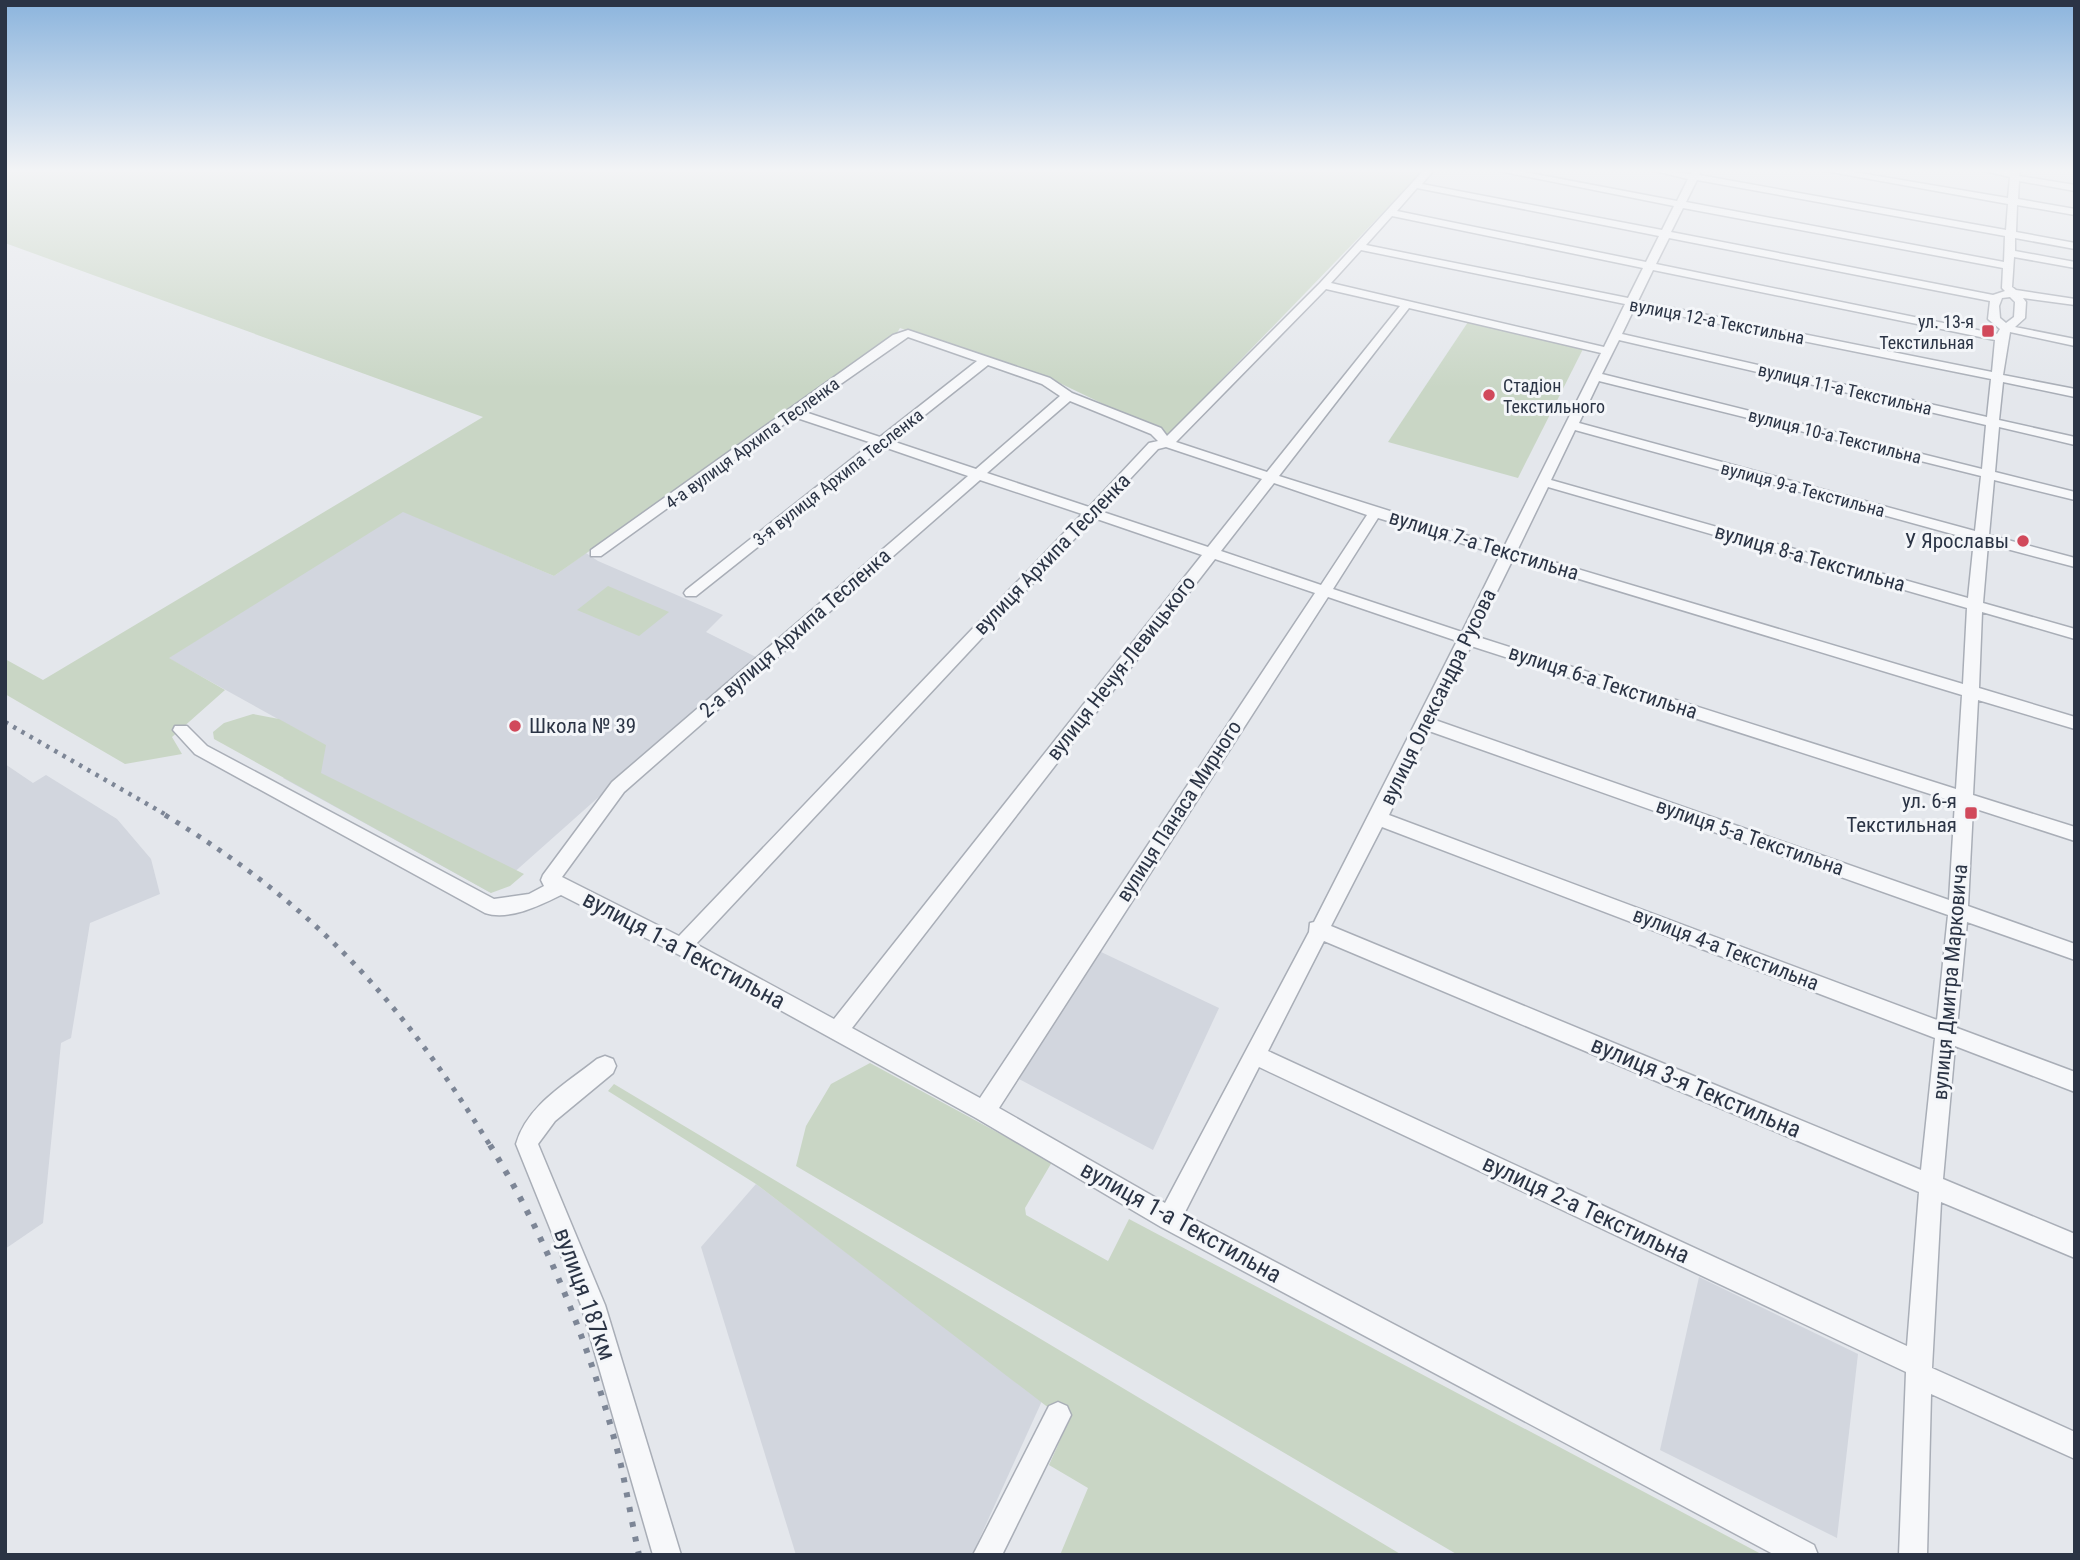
<svg xmlns="http://www.w3.org/2000/svg" width="2080" height="1560" viewBox="0 0 2080 1560" font-family="'Roboto Condensed',sans-serif">
  <rect width="100%" height="100%" fill="#e4e7ec"/>
  <!-- built -->
  <g fill="#d2d6de">
    <path d="M403 511 554 576 586 553 598 561 723 615 706 632 756 657 491 893 283 778 325 745 168 658Z"/>
    <path d="M5 764 33 783 46 775 117 819 151 859 160 894 90 923 71 1038 61 1043 43 1223 5 1249Z"/>
    <path d="M1099 951 1219 1008 1153 1150 1019 1079Z"/>
    <path d="M756 1184 1042 1401 972 1555H796L701 1247Z"/>
    <path d="M1699 1277 1858 1354 1837 1538 1660 1450Z"/>
  </g>
  <!-- green -->
  <g fill="#c9d6c5">
    <path d="M5 170H1424L1168 435 1047 377 900 328 895 336 554 576 403 512 169 658 225 690 172 737 182 754 125 764 5 694V659L43 680 483 417 5 243Z"/>
    <path d="M1468 322 1583 349 1518 478 1388 442Z"/>
    <path d="M608 586 669 612 639 636 577 610Z"/>
    <path d="M253 714 279 719 326 745 321 773 524 874 510 886 491 893 214 739 213 732 224 723Z"/>
    <path d="M870 1063 1052 1162 1025 1208 1026 1215 1108 1261 1129 1219 1763 1555H1458L796 1166 806 1126 831 1084Z"/>
    <path d="M614 1084 1402 1555H1060L1088 1488 1049 1465 1066 1427 1058 1415 756 1184 608 1091Z"/>
  </g>
  <g fill="none" stroke-linecap="round" stroke-linejoin="round">
    <!-- street casing -->
    <g stroke="#a9aeb7" stroke-width="3">
      <g id="street">
        <path d="M1424 170H1434L1422 184 1662 230 1674 206 1494 170H1514L1677 201 1688 179 1651 170 1691 174 1692 170H1702L1699 175 2006 230 2008 204 1820 170H1842L2008 198 2010 177 1980 170H2020L2019 176 2075 185V191L2019 181 2018 199 2075 209V215L2017 205 2016 232 2075 243V249L2015 238V251L2075 262V268L2014 257 2012 287 2016 290 2075 299V305L2023 298 2026 302 2025 318 2015 327 2075 339V346L2010 332 2003 375 2075 389V397L2003 382 1999 420 2075 437V445L1999 427 1995 472 2075 492V500L1994 480 1989 535 2075 558V567L1988 544 1983 603 2075 629V639L1982 612 1979 688 2075 717V729L1978 700 1973 795 2075 827V841L1973 808 1968 906 2075 944V960L1967 922 1957 1028 2075 1072V1092L1955 1046 1943 1179 2075 1234V1258L1941 1202 1932 1368 2075 1432V1459L1931 1394 1927 1555H1899L1906 1372 1259 1067 1184 1214 1814 1545 1818 1555H1775L1161 1227 976 1118 693 962 561 895C541 905 509 921 485 913L195 754 173 730 175 726H187L207 746 494 899 529 894 544 886 541 880 543 875 612 782 968 476 884 447 696 596H686L684 593 686 590 872 443 794 417 601 556H591V550L893 335 908 330 1050 378 1072 393 1161 428 1167 436 1320 283ZM1697 180 2005 236 2004 262 1686 202ZM1417 188 1659 236 1646 262 1397 211ZM1683 208 2003 268 2002 288 2005 291 1993 295 1671 232ZM1392 216 1643 268 1628 298 1366 245ZM1669 238 1990 301 1988 319 2000 329 1997 334 1656 264ZM1361 250 1625 304 1604 347 1331 283ZM1653 270 1995 340 1992 372 1638 301ZM1326 289 1400 306 1267 472 1176 442ZM2010 297 2015 302 2014 317 2006 323 2000 318 1999 306 2002 298ZM1635 307 1991 379 1987 417 1622 334ZM1409 308 1601 353 1504 547 1279 476ZM908 337 977 361 880 437 802 411ZM1619 340 1986 425 1982 469 1602 374ZM988 365 1042 384 1060 396 976 469 892 441ZM1599 381 1981 476 1975 531 1579 423ZM1070 401 1151 434 1158 441 1149 443 1089 507 987 473ZM1575 430 1974 540 1968 598 1551 480ZM1166 447 1262 479 1208 547 1100 511 1158 449ZM980 480 1082 514 679 936 562 877 624 792ZM1274 483 1367 515 1321 585 1221 551ZM1548 487 1967 608 1963 684 1517 551ZM1094 518 1202 555 834 1019 696 944ZM1378 518 1500 555 1462 632 1333 589ZM1215 559 1315 593 980 1098 852 1028ZM1513 559 1962 695 1956 789 1475 636ZM1328 597 1457 641 1314 922 1310 923 1309 932 1165 1203 999 1108ZM1471 646 1955 802 1949 900 1435 720ZM1429 731 1948 915 1937 1020 1389 815ZM1382 827 1935 1038 1921 1170 1331 926ZM1324 941 1919 1192 1907 1346 1268 1051Z"/>
        <path d="M605 1056 613 1059 616 1066 613 1073 555 1121 538 1144 605 1305 681 1555H653L581 1305 516 1144C527 1105 567 1083 597 1059Z"/>
        <path d="M1058 1402 1067 1406 1071 1415 1002 1555H973L1049 1406Z"/>
      </g>
    </g>
    <!-- street -->
    <use href="#street" fill="#f7f8fa" fill-rule="evenodd"/>
    <!-- rail-far2 -->
    <path stroke="#7d8696" stroke-width="4.5" stroke-dasharray="3.5 6" stroke-linecap="butt" d="M5 722 168 816"/>
    <!-- rail-far1 -->
    <path stroke="#7d8696" stroke-width="5" stroke-dasharray="4.5 8" stroke-linecap="butt" d="M165 815C315 906 400 999 491 1147"/>
    <!-- rail -->
    <path stroke="#7d8696" stroke-width="6" stroke-dasharray="5 10" stroke-linecap="butt" d="M490 1145C547 1237 594 1356 620 1461 627 1492 632 1524 639 1555"/>
  </g>
  <!-- sky -->
  <linearGradient id="sky" x2="0" y2="1"><stop stop-color="#8bb4dd"/><stop offset="0.44" stop-color="#f3f4f6"/><stop offset="1" stop-color="#f3f4f6" stop-opacity="0"/></linearGradient>
  <rect width="2080" height="388" fill="url(#sky)"/>
  <!-- markers -->
  <g fill="#d1495b" stroke="#f4f6f9" stroke-width="2.5">
    <rect x="1981" y="324" width="14" height="14" rx="3.5"/>
    <circle cx="1489" cy="395" r="7"/>
    <circle cx="2023" cy="541" r="7"/>
    <circle cx="515" cy="726" r="7"/>
    <rect x="1964" y="806" width="14" height="14" rx="3.5"/>
  </g>
  <g text-anchor="middle" dominant-baseline="central" stroke-width="6" stroke-linejoin="round" paint-order="stroke">
    <!-- far-street labels -->
    <g font-size="18" fill="#2b3445" stroke="#f4f6f9">
      <text transform="translate(1717 321) rotate(11)">вулиця 12-а Текстильна</text>
      <text transform="translate(1845 389) rotate(13)">вулиця 11-а Текстильна</text>
      <text transform="translate(1835 436) rotate(14)">вулиця 10-а Текстильна</text>
      <text transform="translate(752 443) rotate(-36)">4-а вулиця Архипа Тесленка</text>
      <text transform="translate(838 477) rotate(-38)">3-я вулиця Архипа Тесленка</text>
      <text transform="translate(1803 489) rotate(15)">вулиця 9-а Текстильна</text>
    </g>
    <!-- far-poi labels -->
    <g font-size="18" fill="#2b3445" stroke="#f4f6f9" text-anchor="end">
      <text x="1974" y="321">ул. 13-я<tspan x="1974" dy="21">Текстильная</tspan></text>
      <text x="1503" y="385" text-anchor="start">Стадіон<tspan x="1503" dy="21">Текстильного</tspan></text>
    </g>
    <!-- poi labels -->
    <g font-size="21" fill="#2b3445" stroke="#f4f6f9" text-anchor="end">
      <text x="2009" y="541">У Ярославы</text>
      <text x="529" y="726" text-anchor="start">Школа № 39</text>
      <text x="1957" y="801">ул. 6-я<tspan x="1957" dy="24">Текстильная</tspan></text>
    </g>
    <!-- street labels -->
    <g font-size="21" fill="#2b3445" stroke="#f4f6f9">
      <text transform="translate(1484 545) rotate(17)">вулиця 7-а Текстильна</text>
      <text transform="translate(1052 554) rotate(-46)">вулиця Архипа Тесленка</text>
      <text transform="translate(1810 558) rotate(16)">вулиця 8-а Текстильна</text>
      <text transform="translate(795 633) rotate(-41)">2-а вулиця Архипа Тесленка</text>
      <text transform="translate(1121 668) rotate(-52)">вулиця Нечуя-Левицького</text>
      <text transform="translate(1603 682) rotate(18)">вулиця 6-а Текстильна</text>
      <text transform="translate(1438 697) rotate(-64)">вулиця Олександра Русова</text>
      <text transform="translate(1179 811) rotate(-57)">вулиця Панаса Мирного</text>
      <text transform="translate(1750 837) rotate(19)">вулиця 5-а Текстильна</text>
      <text transform="translate(1726 949) rotate(21)">вулиця 4-а Текстильна</text>
      <text transform="translate(1950 982) rotate(-85)">вулиця Дмитра Марковича</text>
    </g>
    <!-- near-street labels -->
    <g font-size="24" fill="#2b3445" stroke="#f4f6f9">
      <text transform="translate(684 950) rotate(28)">вулиця 1-а Текстильна</text>
      <text transform="translate(1696 1087) rotate(23)">вулиця 3-я Текстильна</text>
      <text transform="translate(1586 1209) rotate(25)">вулиця 2-а Текстильна</text>
      <text transform="translate(1181 1222) rotate(29)">вулиця 1-а Текстильна</text>
      <text transform="translate(585 1294) rotate(70)">вулиця 187км</text>
    </g>
  </g>
  <!-- border -->
  <rect width="2080" height="1560" fill="none" stroke="#2b3445" stroke-width="14"/>
</svg>
